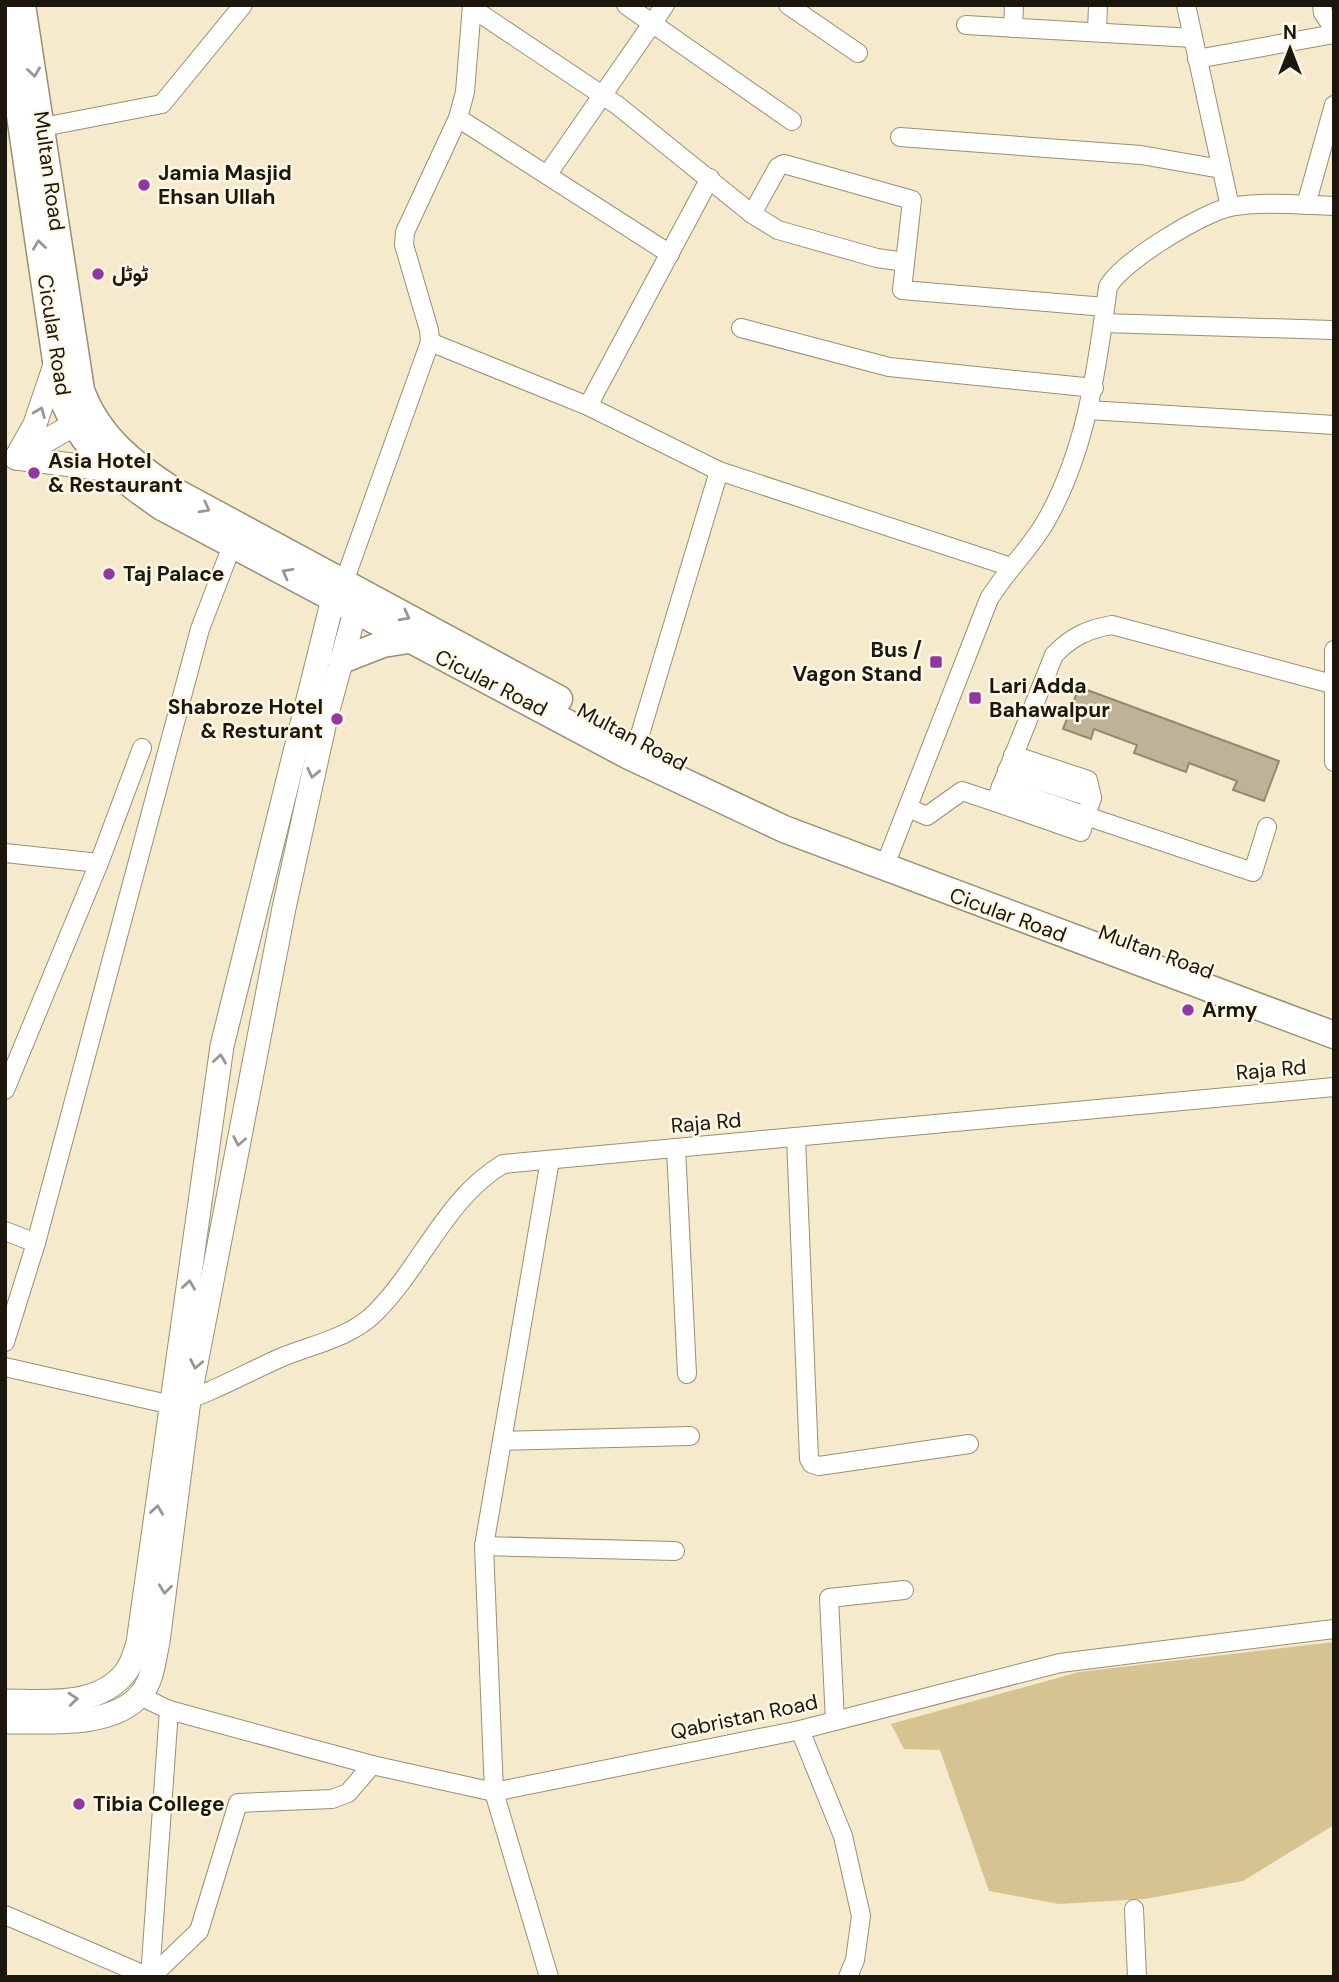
<svg xmlns="http://www.w3.org/2000/svg" width="1339" height="1982" viewBox="0 0 1339 1982" font-family="'DM Sans',Vazirmatn,sans-serif">
  <rect width="100%" height="100%" fill="#f6eacc"/>
  <!-- green -->
  <path fill="#d5c392" d="M1334 1642V1825L1243 1881 1145 1899 1059 1904 989 1891 940 1750 904 1749 891 1724 1079 1672Z"/>
  <!-- building -->
  <path fill="#beb397" stroke="#93896e" stroke-width="2" d="M1079 687 1279 761 1264 801 1233 790 1237 781 1189 763 1186 772 1134 753 1137 745 1094 729 1091 739 1063 729Z"/>
  <g fill="none" stroke-linecap="round" stroke-linejoin="round">
    <!-- minor casing -->
    <g stroke="#998f73" stroke-width="20">
      <g id="minor">
        <path d="M626 5 792 121"/>
        <path d="M788 5 858 53"/>
        <path d="M1186 5 1230 207"/>
        <path d="M1322 5 1323 13 1334 29"/>
        <path d="M472 8 617 105 752 214 778 230 877 258 905 262"/>
        <path d="M966 25 1193 38"/>
        <path d="M1013 28 1014 5"/>
        <path d="M1097 32 1098 5"/>
        <path d="M1197 59 1334 34"/>
        <path d="M458 118 670 254"/>
        <path d="M43 127 162 104 243 5"/>
        <path d="M900 137 1141 155 1221 169"/>
        <path d="M547 175 665 5"/>
        <path d="M1306 205 1334 105"/>
        <path d="M752 214 778 167 784 164 912 200 902 290 1105 307"/>
        <path d="M1103 323 1332 330"/>
        <path d="M741 328 889 367 1094 388"/>
        <path d="M430 342 588 406 719 471 1011 567"/>
        <path d="M588 406 710 178"/>
        <path d="M1088 410 1334 425"/>
        <path d="M344 582 430 342 429 330 404 245 405 232 458 118 465 92 472 5"/>
        <path d="M1334 650V762"/>
        <path d="M638 741 719 471"/>
        <path d="M1013 755 1088 780 1092 798 1086 816 1253 872 1267 827"/>
        <path d="M1007 770 1092 798"/>
        <path d="M995 802 1081 832 1086 816 1001 786"/>
        <path d="M908 808 927 816 962 791 995 802 1054 655C1071 637 1088 629 1112 625L1332 684"/>
        <path d="M5 853 99 863"/>
        <path d="M889 855 989 599C1006 571 1030 549 1046 521 1087 449 1097 367 1108 287 1121 262 1202 213 1230 207 1263 201 1301 205 1334 206"/>
        <path d="M5 1090 99 863 142 748"/>
        <path d="M796 1137 809 1459 812 1464 819 1466 969 1444"/>
        <path d="M676 1148 687 1374"/>
        <path d="M5 1231 36 1243"/>
        <path d="M5 1342 36 1243 200 629 233 543"/>
        <path d="M5 1367 172 1405C209 1394 244 1374 280 1358 311 1345 350 1338 375 1313 422 1266 446 1198 503 1164L1334 1087"/>
        <path d="M502 1441 690 1436"/>
        <path d="M484 1546 675 1551"/>
        <path d="M140 1696 169 1710 150 1977"/>
        <path d="M169 1710 372 1765 494 1792 800 1730 1060 1663 1334 1629"/>
        <path d="M835 1721 829 1598 904 1590"/>
        <path d="M800 1730 843 1836 861 1916 855 1960 848 1977"/>
        <path d="M1134 1909 1137 1977"/>
        <path d="M5 1915 149 1977"/>
        <path d="M151 1977 199 1931 238 1803 332 1799 348 1793 372 1765"/>
        <path d="M549 1977 494 1792 484 1546 550 1160"/>
      </g>
    </g>
    <!-- major casing -->
    <g stroke="#998f73" stroke-width="25">
      <g id="major">
        <path d="M17 457 91 415"/>
        <path d="M16 458 35 424 55 365"/>
        <path d="M16 458 112 470"/>
        <path d="M5 1701C45 1701 97 1708 125 1673 132 1665 135 1652 138 1643L222 1046 333 599"/>
        <path d="M5 1722C45 1721 113 1729 141 1694 153 1680 154 1659 158 1642L189 1400 284 908 326 717 355 612"/>
      </g>
    </g>
    <!-- highway casing -->
    <g stroke="#998f73" stroke-width="29">
      <g id="highway">
        <path d="M22 5 81 390C97 436 135 466 174 491L559 699"/>
        <path d="M5 13 61 395C83 450 114 474 162 507L629 756 784 829 1334 1035"/>
        <path d="M342 660 383 644 408 640"/>
      </g>
    </g>
    <!-- minor -->
    <use href="#minor" stroke="#fff" stroke-width="18"/>
    <!-- major -->
    <use href="#major" stroke="#fff" stroke-width="23"/>
    <!-- highway -->
    <use href="#highway" stroke="#fff" stroke-width="26"/>
  </g>
  <!-- one-way arrows -->
  <defs><path id="oneway-chevron" d="M-2-3.5L2.5 0L-2 3.5" fill="none" stroke-width="1.6" stroke-linecap="round" stroke-linejoin="round" transform="scale(1.75)"/></defs>
  <g stroke="#989792">
    <use href="#oneway-chevron" transform="translate(34 72) rotate(82)"/>
    <use href="#oneway-chevron" transform="translate(39 245) rotate(-98)"/>
    <use href="#oneway-chevron" transform="translate(40 412) rotate(-68)"/>
    <use href="#oneway-chevron" transform="translate(205 508) rotate(28)"/>
    <use href="#oneway-chevron" transform="translate(287 573) rotate(-151)"/>
    <use href="#oneway-chevron" transform="translate(405 616) rotate(28)"/>
    <use href="#oneway-chevron" transform="translate(313 773) rotate(102)"/>
    <use href="#oneway-chevron" transform="translate(220 1059) rotate(-82)"/>
    <use href="#oneway-chevron" transform="translate(239 1141) rotate(101)"/>
    <use href="#oneway-chevron" transform="translate(189 1285) rotate(-82)"/>
    <use href="#oneway-chevron" transform="translate(196 1364) rotate(101)"/>
    <use href="#oneway-chevron" transform="translate(157 1510) rotate(-82)"/>
    <use href="#oneway-chevron" transform="translate(165 1589) rotate(97)"/>
    <use href="#oneway-chevron" transform="translate(73 1699) rotate(-5)"/>
  </g>
  <!-- markers -->
  <g fill="#9037a2" stroke="#fff8e6" stroke-width="2.5">
    <circle cx="144" cy="185" r="7"/>
    <circle cx="98" cy="274" r="7"/>
    <circle cx="34" cy="473" r="7"/>
    <circle cx="109" cy="574" r="7"/>
    <rect x="929" y="655" width="14" height="14" rx="3.5"/>
    <rect x="968" y="691" width="14" height="14" rx="3.5"/>
    <circle cx="337" cy="719" r="7"/>
    <circle cx="1188" cy="1010" r="7"/>
    <circle cx="79" cy="1804" r="7"/>
  </g>
  <g text-anchor="middle" dominant-baseline="central" stroke-width="5" stroke-linejoin="round" paint-order="stroke">
    <!-- street labels -->
    <g font-size="21" fill="#1b170c" stroke="#fff8e6">
      <text transform="translate(49 171) rotate(82)">Multan Road</text>
      <text transform="translate(54 335) rotate(81)">Cicular Road</text>
      <text transform="translate(491 683) rotate(27)">Cicular Road</text>
      <text transform="translate(632 737) rotate(28)">Multan Road</text>
      <text transform="translate(1008 915) rotate(20)">Cicular Road</text>
      <text transform="translate(1156 952) rotate(20)">Multan Road</text>
      <text transform="translate(1271 1070) rotate(-5)">Raja Rd</text>
      <text transform="translate(706 1123) rotate(-5)">Raja Rd</text>
      <text transform="translate(744 1717) rotate(-12)">Qabristan Road</text>
    </g>
    <!-- poi labels -->
    <g font-size="21" font-weight="bold" fill="#1b170c" stroke="#fff8e6" text-anchor="start">
      <text x="158" y="173">Jamia Masjid<tspan x="158" dy="24">Ehsan Ullah</tspan></text>
      <text x="112" y="274">ٹوٹل</text>
      <text x="48" y="461">Asia Hotel<tspan x="48" dy="24">&amp; Restaurant</tspan></text>
      <text x="123" y="574">Taj Palace</text>
      <text x="922" y="650" text-anchor="end">Bus /<tspan x="922" dy="24">Vagon Stand</tspan></text>
      <text x="989" y="686">Lari Adda<tspan x="989" dy="24">Bahawalpur</tspan></text>
      <text x="323" y="707" text-anchor="end">Shabroze Hotel<tspan x="323" dy="24">&amp; Resturant</tspan></text>
      <text x="1202" y="1010">Army</text>
      <text x="93" y="1804">Tibia College</text>
    </g>
  </g>
  <!-- border -->
  <rect width="1339" height="1982" fill="none" stroke="#1b170c" stroke-width="14"/>
  <!-- north arrow -->
  <g transform="translate(1290 49)" stroke="#fff8e6" stroke-width="5" paint-order="stroke">
  <path d="M0-5L12 26L0 18L-12 26Z" fill="#1b170c"/>
  <text y="-10" font-size="19" font-weight="bold" text-anchor="middle" fill="#1b170c">N</text>
  </g>
</svg>
